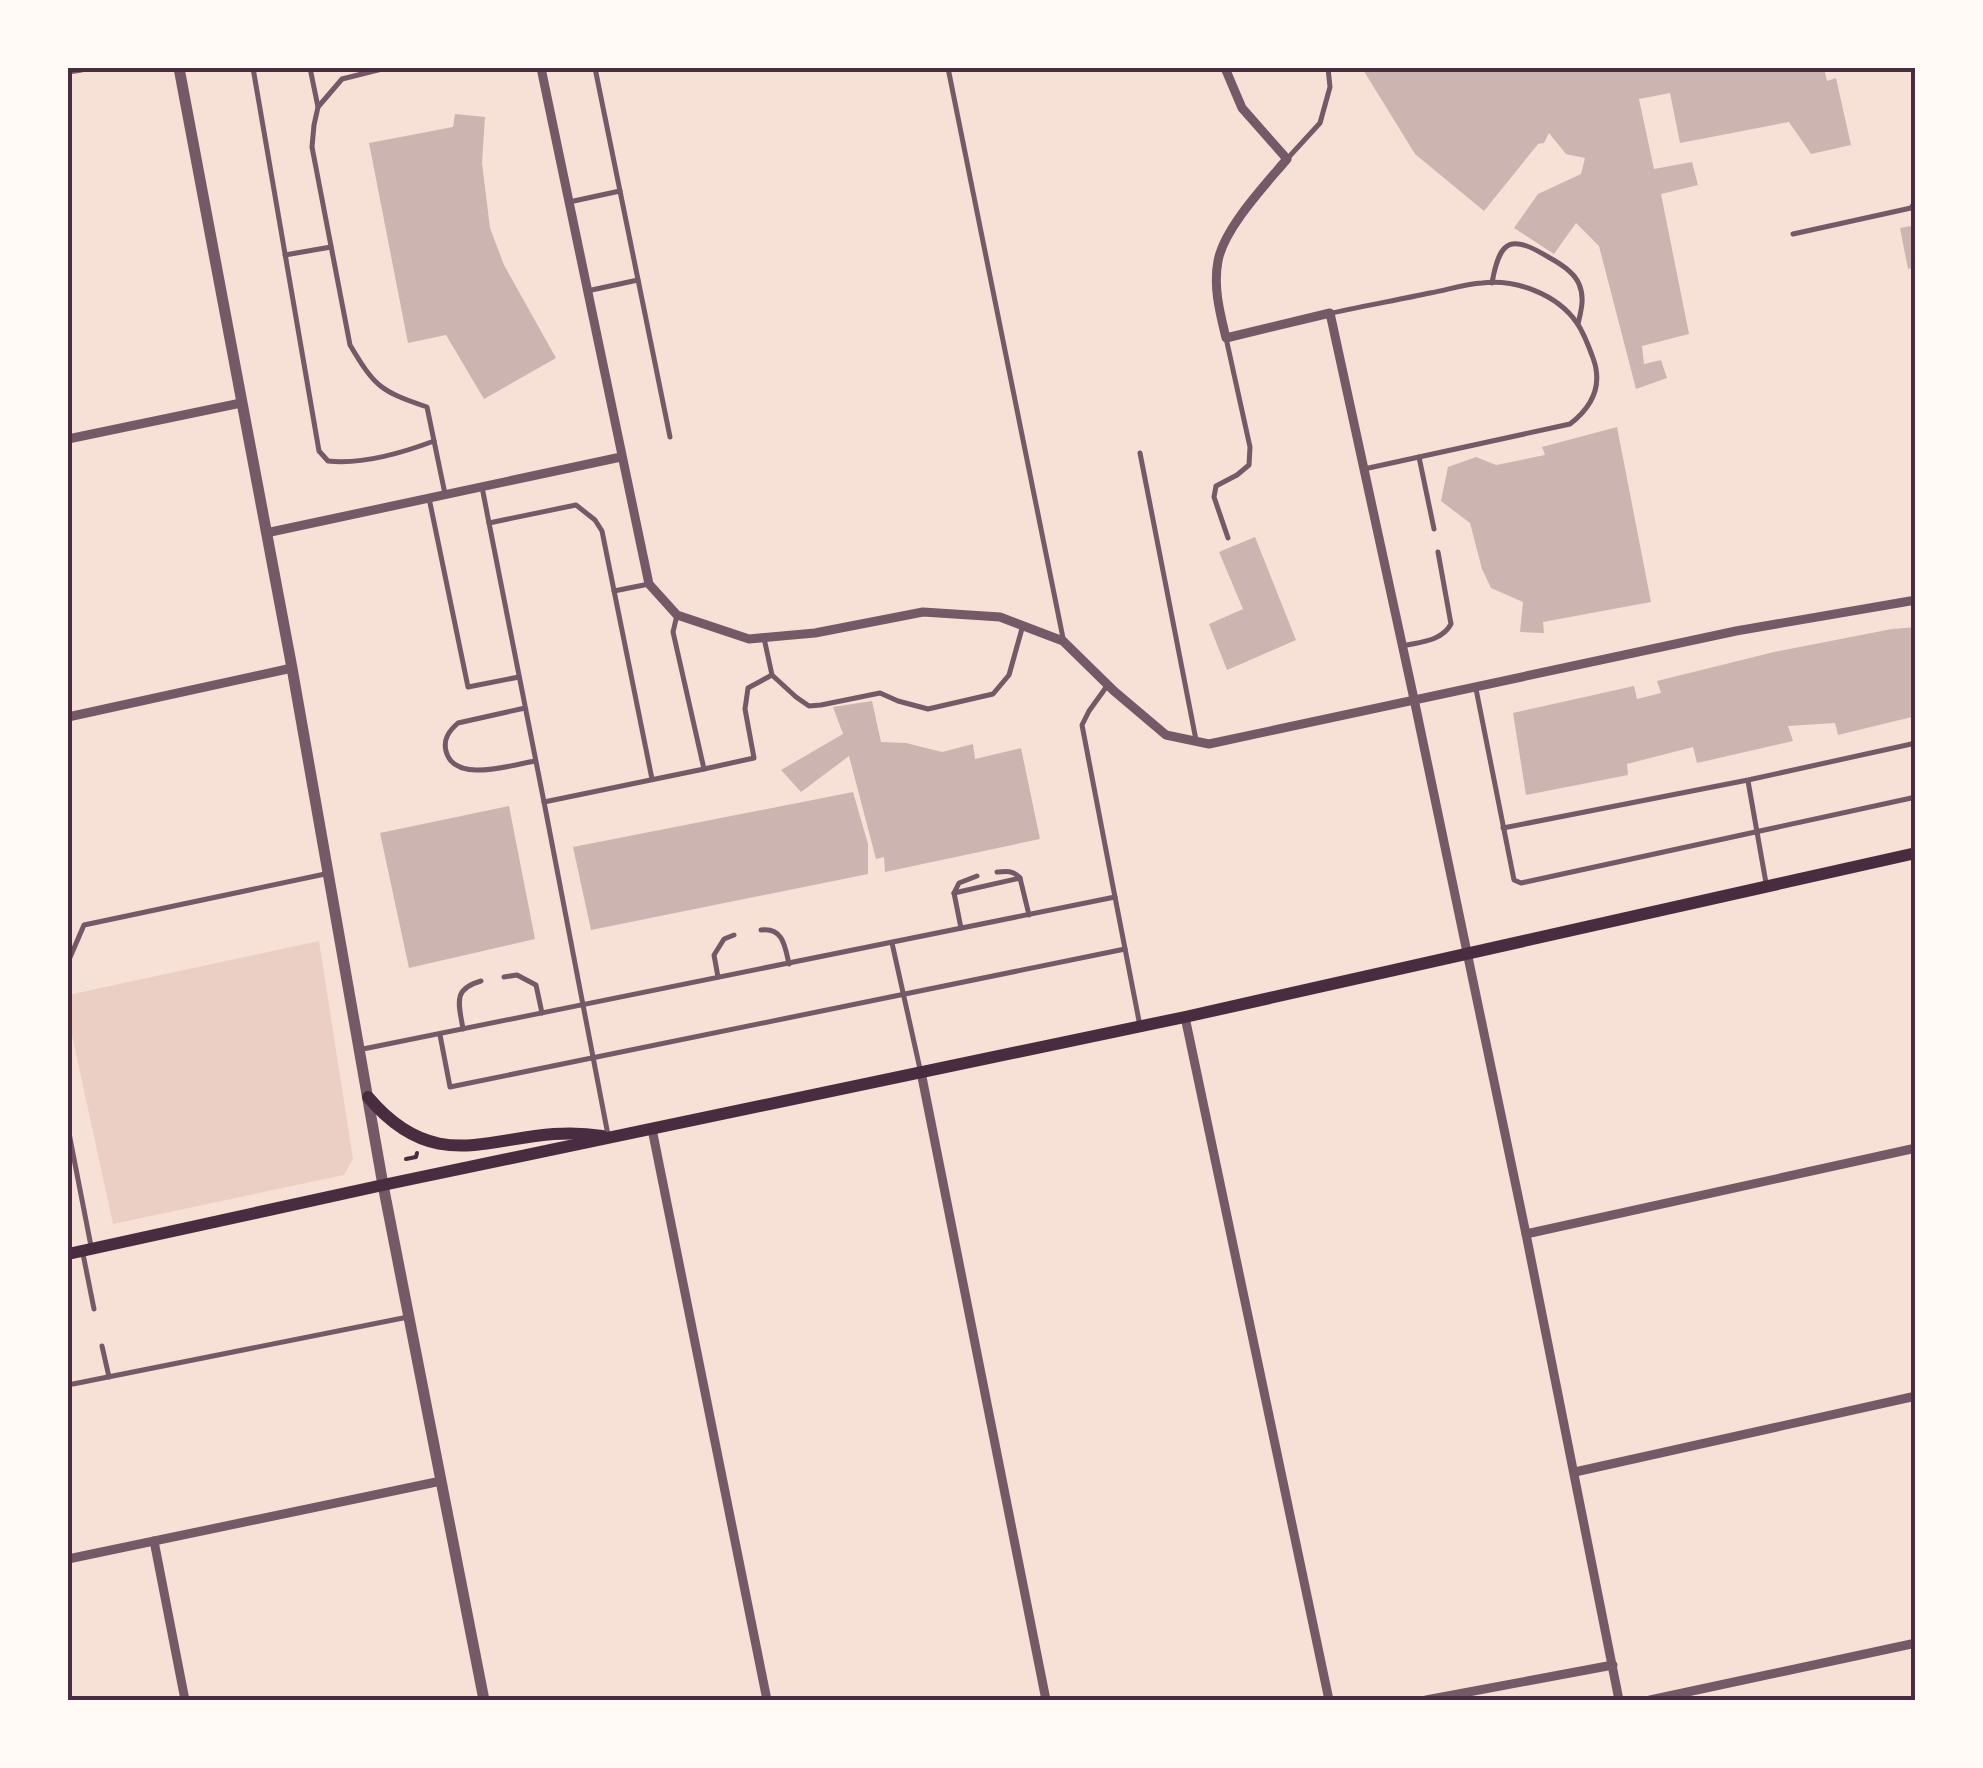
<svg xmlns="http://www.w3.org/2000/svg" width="1983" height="1768" viewBox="0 0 1983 1768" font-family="'Titillium Web',sans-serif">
  <rect width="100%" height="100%" fill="#f7e1d7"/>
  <!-- green -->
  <path fill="#ebcfc5" d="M319 941 353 1159 344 1175 113 1224 68 1017V995Z"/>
  <!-- building -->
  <g fill="#ccb4b1">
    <path d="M1362 68H1824L1827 81 1836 78 1851 145 1811 154 1789 122 1680 143 1670 93 1639 99 1654 169 1692 162 1698 185 1661 194 1689 334 1642 346 1644 364 1661 360 1667 378 1636 389 1599 246 1576 223 1554 254 1514 228 1538 194 1581 174 1585 158 1566 154 1549 133 1544 143 1538 144 1484 211 1415 154Z"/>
    <path d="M455 114 485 117 482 163 490 228 504 265 556 358 484 399 446 335 408 343 369 143 453 127Z"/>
    <path d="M1916 225V267L1908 269 1900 228Z"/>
    <path d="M1617 427 1651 602 1543 622 1544 633 1520 632 1523 602 1491 588 1482 569 1470 523 1441 501 1448 467 1476 457 1496 465 1545 455 1542 447Z"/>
    <path d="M1255 537 1296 640 1227 670 1209 624 1243 609 1219 552Z"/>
    <path d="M1916 627V716L1838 735 1835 723 1788 726 1793 741 1697 763 1693 747 1627 764 1628 775 1526 795 1513 713 1634 686 1637 699 1661 693 1657 681 1774 652 1892 629Z"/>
    <path d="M872 701 881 742 906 743 942 752 973 744 975 759 1021 748 1040 839 885 872 884 857 876 859 849 756 801 792 781 770 843 734 833 707Z"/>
    <path d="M853 792 868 844V874L591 930 573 847Z"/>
    <path d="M509 806 535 939 409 968 380 833Z"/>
  </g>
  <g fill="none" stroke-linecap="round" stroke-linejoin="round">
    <!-- path -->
    <path stroke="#4a2c40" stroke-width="4" d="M406 1159 416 1157 417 1153"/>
    <!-- service -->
    <g stroke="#755966" stroke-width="5">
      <path d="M253 68 319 451 328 461C362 465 402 453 434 441"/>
      <path d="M310 68 318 107"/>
      <path d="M386 68 342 79 318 107 314 125 312 147 350 345C375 387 380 391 427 407L445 494"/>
      <path d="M595 68 670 437"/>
      <path d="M948 68 1063 638"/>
      <path d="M1287 159 1320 123 1330 87 1328 68"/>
      <path d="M569 202 620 191"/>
      <path d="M1793 234 1911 208 1916 200"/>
      <path d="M285 255 331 247"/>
      <path d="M1492 283C1500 237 1512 235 1550 258 1561 264 1574 272 1579 284 1585 298 1581 311 1578 324"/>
      <path d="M587 291 638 280"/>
      <path d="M1332 313C1364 306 1397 300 1430 293 1447 290 1465 284 1482 283 1516 279 1557 294 1577 323 1584 333 1589 347 1593 358 1603 385 1592 407 1570 424L1364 469"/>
      <path d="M1226 338 1250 447 1249 465 1237 475 1216 486 1214 497 1228 538"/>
      <path d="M1140 453 1196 740"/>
      <path d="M1419 457 1434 529"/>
      <path d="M482 487 489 523"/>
      <path d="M429 498 468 687 519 677"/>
      <path d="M614 591 649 584"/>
      <path d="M764 638 772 675 796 697 809 706 821 705 880 693 898 701 928 709 993 694 1009 675 1023 625"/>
      <path d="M1403 646C1420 642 1442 641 1451 624L1438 552"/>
      <path d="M1107 686 1089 711 1082 725 1115 897"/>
      <path d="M1476 689 1514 880 1521 883 1916 797"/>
      <path d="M525 708 458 723C449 731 443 739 446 751 454 784 511 765 535 761"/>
      <path d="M704 769 754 758 745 709 748 688 772 675"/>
      <path d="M652 779 602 531 595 520 576 505 489 523 544 802 704 769 673 632 677 615"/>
      <path d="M1748 781 1766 883"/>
      <path d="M544 802 608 1135"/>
      <path d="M1503 828 1748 780 1916 743"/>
      <path d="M997 872C1006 871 1013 870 1020 878"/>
      <path d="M954 893 959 883 977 876"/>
      <path d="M961 928 954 893 1020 878 1029 915"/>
      <path d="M761 930C783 927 785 946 789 964"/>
      <path d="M892 943 920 1069"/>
      <path d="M68 962 84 925 325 874"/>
      <path d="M504 977 517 975 536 985 542 1013"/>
      <path d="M718 977 714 955 724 939 734 935"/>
      <path d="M463 1029C459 1004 452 989 481 981"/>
      <path d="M440 1035 450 1087 1125 949"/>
      <path d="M363 1049 1115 897 1140 1026"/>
      <path d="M68 1128 91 1246"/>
      <path d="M83 1254 94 1309"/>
      <path d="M102 1346 109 1377"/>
      <path d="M73 1384 408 1317"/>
    </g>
    <!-- minor -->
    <g stroke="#755966" stroke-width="9">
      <path d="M541 68 649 584 677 615 749 639 815 633 923 612 1000 617 1063 641 1114 691 1166 735 1209 744 1736 631 1916 600"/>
      <path d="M1225 68 1242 108 1287 159C1266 184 1224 228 1218 261 1213 287 1220 313 1226 338L1330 313 1414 699 1526 1234 1619 1700"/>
      <path d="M68 70 81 68"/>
      <path d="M68 439 241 403"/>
      <path d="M266 533 621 457"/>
      <path d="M68 717 292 668"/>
      <path d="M1185 1017 1329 1700"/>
      <path d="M921 1072 1046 1700"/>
      <path d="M652 1129 767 1700"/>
      <path d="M1526 1234 1916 1148"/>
      <path d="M1575 1472 1916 1396"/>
      <path d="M154 1541 185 1700"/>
      <path d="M68 1559 441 1481"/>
      <path d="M1426 1700 1613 1665"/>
      <path d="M1650 1700 1916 1643"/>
    </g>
    <!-- tertiary -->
    <path stroke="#755966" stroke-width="11" d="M179 68 292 668 383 1185 484 1700"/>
    <!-- secondary -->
    <g stroke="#4a2c40" stroke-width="12">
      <path d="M368 1097C445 1188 506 1120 602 1136"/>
      <path d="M68 1254 383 1185 1185 1017 1916 853"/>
    </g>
  </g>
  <!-- border -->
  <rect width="1983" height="1768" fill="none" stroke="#fffaf5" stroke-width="140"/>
  <rect x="70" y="70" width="1843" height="1628" fill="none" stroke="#4a2c40" stroke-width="4"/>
</svg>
